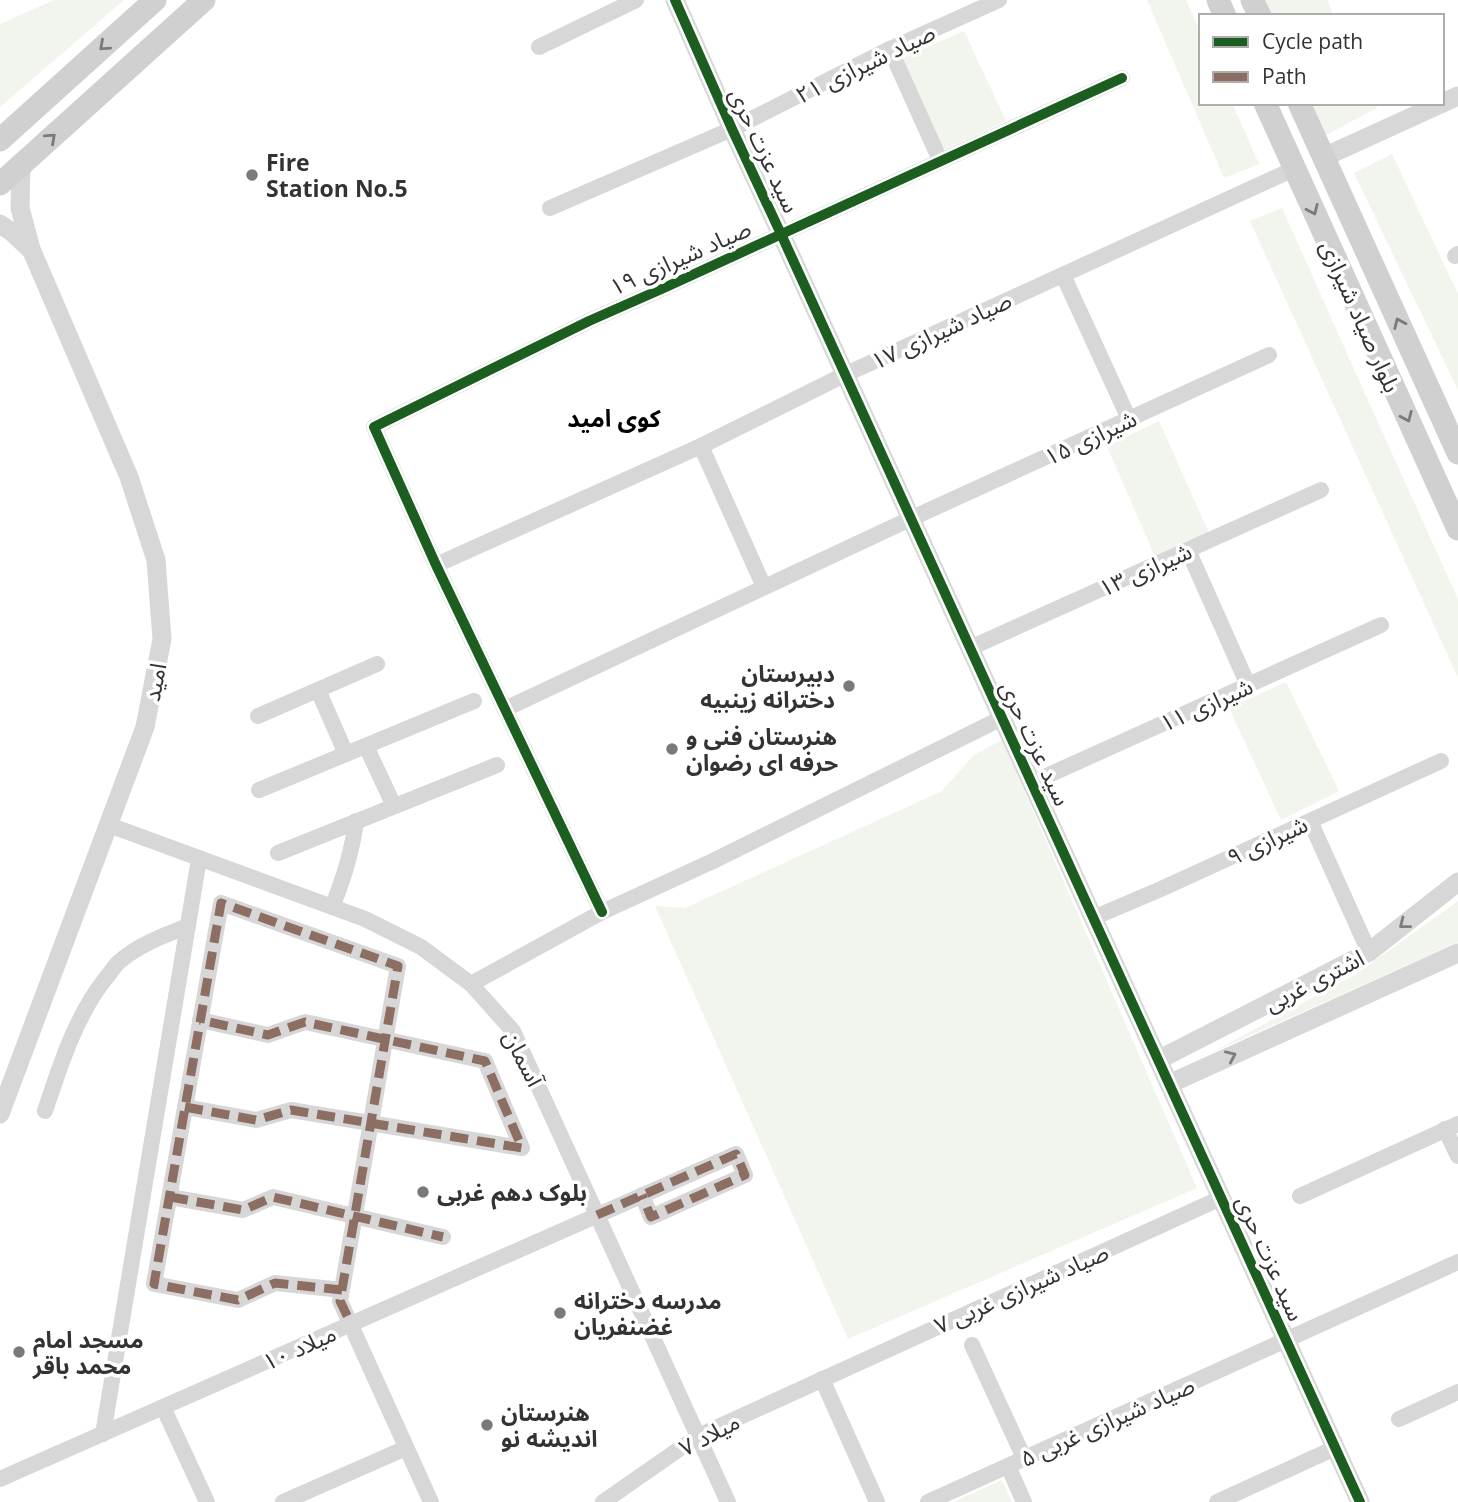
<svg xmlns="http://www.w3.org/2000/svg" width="1458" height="1502" viewBox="0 0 1458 1502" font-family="'Open Sans','Noto Sans Arabic',sans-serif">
  <rect width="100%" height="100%" fill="#fff"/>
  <!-- green -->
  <g fill="#f1f5ed">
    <path d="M54 0H124L0 107V24Z"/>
    <path d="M1147 0H1186L1201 33V103H1232L1259 164 1224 178Z"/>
    <path d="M1263 0H1327L1334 16H1270Z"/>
    <path d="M964 31 1006 121 937 153 895 61Z"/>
    <path d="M1309 103H1375L1377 108 1324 136Z"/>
    <path d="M1392 154 1458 294V390L1354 173Z"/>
    <path d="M1282 208 1380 427 1458 599V678L1250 221Z"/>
    <path d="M1159 421 1209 533 1156 559 1107 446Z"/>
    <path d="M1286 682 1339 791 1281 820 1229 708Z"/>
    <path d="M1002 740 1197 1188 848 1339 655 906 685 908 942 791 974 755Z"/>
    <path d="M1458 901V942L1209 1054 1356 974Z"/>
    <path d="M1002 1480 1012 1502H953Z"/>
  </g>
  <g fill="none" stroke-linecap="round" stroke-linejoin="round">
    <!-- minor -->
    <g stroke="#d7d7d7" stroke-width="16">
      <path d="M539 47 636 0"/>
      <path d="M890 49 940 160"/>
      <path d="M550 208 732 129 890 49 999 0"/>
      <path d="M1455 256 1458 254"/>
      <path d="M1063 275 1129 419"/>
      <path d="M701 446 764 587"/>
      <path d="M1188 550 1248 685"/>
      <path d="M436 565 701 446 844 375 1294 169"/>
      <path d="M970 648 1321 490"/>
      <path d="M318 690 346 754"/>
      <path d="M505 709 910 519 1269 355"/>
      <path d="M258 716 377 664"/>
      <path d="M366 746 394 806"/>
      <path d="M1031 783 1381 625"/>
      <path d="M259 790 474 701"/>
      <path d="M1310 821 1369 952"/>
      <path d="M109 825 365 919 421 947 471 984 513 1031 728 1502"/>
      <path d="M278 853 497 765"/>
      <path d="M332 907C344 878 352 853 356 821"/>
      <path d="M602 912 436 565 374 427 589 321 666 287 1122 78"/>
      <path d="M1093 918 1161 889 1441 761"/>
      <path d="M471 984 602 912 713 861 1002 718"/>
      <path d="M185 1107 256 1120 291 1110 522 1148 485 1061 305 1022 268 1035 200 1020"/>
      <path d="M45 1111C60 1066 76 1015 106 978 111 972 115 965 120 961 140 944 165 935 188 926"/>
      <path d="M1445 1129 1458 1156"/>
      <path d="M1300 1196 1458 1124"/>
      <path d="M170 1197 243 1210 273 1197 443 1237"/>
      <path d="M342 1290 275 1283 238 1300 154 1284 221 903 398 966 340 1301 431 1502"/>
      <path d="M972 1345 1024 1458"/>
      <path d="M822 1379 877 1502"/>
      <path d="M163 1407 207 1502"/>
      <path d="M1399 1419 1458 1392"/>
      <path d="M103 1434 199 859"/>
      <path d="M1008 1466 1024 1502"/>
      <path d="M0 1479 736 1154 745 1175 651 1217 642 1195"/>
      <path d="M283 1502 406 1448"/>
      <path d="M603 1502 698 1436 1221 1198"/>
      <path d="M928 1502 1458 1262"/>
      <path d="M1217 1502 1335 1448"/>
    </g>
    <!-- tertiary -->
    <g stroke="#d7d7d7" stroke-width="19">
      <path d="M675 0 732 129 781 234 1360 1502"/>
      <path d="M1324 157 1458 96"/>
      <path d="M0 224 13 233 30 249"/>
      <path d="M1158 1060 1369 952 1458 882"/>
      <path d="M1169 1084 1458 953"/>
      <path d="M0 1114 145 727 162 639 156 560 129 477 31 249 20 208 21 166"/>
    </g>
    <!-- secondary -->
    <g stroke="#d0d0d0" stroke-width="23">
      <path d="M1218 0 1225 16"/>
      <path d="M1252 0 1260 16"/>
      <path d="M1265 103 1458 529"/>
      <path d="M1299 103 1458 453"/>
      <path d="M0 140 155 0"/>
      <path d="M0 184 204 0"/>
    </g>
    <!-- quiet -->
    <g stroke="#8d6e63" stroke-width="9" stroke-dasharray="18 9" stroke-linecap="butt">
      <path d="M185 1107 256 1120 291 1110 522 1148 485 1061 305 1022 268 1035 200 1020"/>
      <path d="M170 1197 243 1210 273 1197 443 1237"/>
      <path d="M597 1215 736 1154 745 1175 651 1217 642 1195"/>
      <path d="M342 1290 275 1283 238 1300 154 1284 221 903 398 966 340 1301 351 1324"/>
    </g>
    <!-- cycleway casing -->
    <g stroke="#fff" stroke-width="15">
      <g id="cycleway">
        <path d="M675 0 732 129 781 234 1360 1502"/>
        <path d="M602 912 436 565 374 427 589 321 666 287 1122 78"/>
      </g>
    </g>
    <!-- cycleway -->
    <use href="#cycleway" stroke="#1b5e20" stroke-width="10"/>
  </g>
  <!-- one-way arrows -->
  <defs><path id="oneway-chevron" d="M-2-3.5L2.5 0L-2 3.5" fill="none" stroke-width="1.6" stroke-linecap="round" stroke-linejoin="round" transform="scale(1.75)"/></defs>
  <g stroke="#7a7a7a">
    <use href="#oneway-chevron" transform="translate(104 46) rotate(138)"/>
    <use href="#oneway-chevron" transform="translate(51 138) rotate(-42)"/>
    <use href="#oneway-chevron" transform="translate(1313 210) rotate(66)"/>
    <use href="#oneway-chevron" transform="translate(1399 323) rotate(-114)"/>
    <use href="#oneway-chevron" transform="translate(1407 417) rotate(66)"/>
  </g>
  <g stroke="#7d7d7d">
    <use href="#oneway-chevron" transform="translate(1404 924) rotate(142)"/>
    <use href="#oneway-chevron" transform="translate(1231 1056) rotate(-24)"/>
  </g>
  <!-- markers -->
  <g fill="#7a7a7a" stroke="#fff" stroke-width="2.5">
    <circle cx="252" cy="175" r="7"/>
    <circle cx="849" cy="686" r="7"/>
    <circle cx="672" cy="749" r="7"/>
    <circle cx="423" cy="1192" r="7"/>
    <circle cx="560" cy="1313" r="7"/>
    <circle cx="19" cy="1352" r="7"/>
    <circle cx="487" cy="1425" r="7"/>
  </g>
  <g text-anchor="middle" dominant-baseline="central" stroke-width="7" stroke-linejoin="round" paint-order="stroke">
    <!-- street labels -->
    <g font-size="23" fill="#333" stroke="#fff">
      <text transform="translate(865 63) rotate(-26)">صیاد شیرازی ۲۱</text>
      <text transform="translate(765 150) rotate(65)">سید عزت حری</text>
      <text transform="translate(680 257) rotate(-24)">صیاد شیرازی ۱۹</text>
      <text transform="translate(1361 316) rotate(66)">بلوار صیاد شیرازی</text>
      <text transform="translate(941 330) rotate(-25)">صیاد شیرازی ۱۷</text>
      <text transform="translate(1090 437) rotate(-25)">شیرازی ۱۵</text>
      <text transform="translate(1145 569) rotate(-24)">شیرازی ۱۳</text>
      <text transform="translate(154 682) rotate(-79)">امید</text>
      <text transform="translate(1206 704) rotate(-24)">شیرازی ۱۱</text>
      <text transform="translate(1036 743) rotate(65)">سید عزت حری</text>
      <text transform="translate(1267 840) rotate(-25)">شیرازی ۹</text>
      <text transform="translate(1314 980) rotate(-27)">اشتری غربی</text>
      <text transform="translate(524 1058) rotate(63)">آسمان</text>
      <text transform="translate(1271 1258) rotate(66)">سید عزت حری</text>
      <text transform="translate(1021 1288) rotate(-24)">صیاد شیرازی غربی ۷</text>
      <text transform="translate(299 1347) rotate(-24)">میلاد ۱۰</text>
      <text transform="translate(1107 1421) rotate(-24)">صیاد شیرازی غربی ۵</text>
      <text transform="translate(709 1434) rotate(-28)">میلاد ۷</text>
    </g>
    <!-- poi labels -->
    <g font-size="23" font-weight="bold" fill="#333" stroke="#fff" text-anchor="start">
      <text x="266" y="162">Fire<tspan x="266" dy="26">Station No.5</tspan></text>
      <text x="835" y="673" text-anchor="end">دبیرستان<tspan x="835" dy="26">دخترانه زینبیه</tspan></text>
      <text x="686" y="736">هنرستان فنی و<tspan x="686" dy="26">حرفه ای رضوان</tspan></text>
      <text x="437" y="1192">بلوک دهم غربی</text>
      <text x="574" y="1300">مدرسه دخترانه<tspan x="574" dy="26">غضنفریان</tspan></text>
      <text x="33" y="1339">مسجد امام<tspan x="33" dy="26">محمد باقر</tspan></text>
      <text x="501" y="1412">هنرستان<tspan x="501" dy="26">اندیشه نو</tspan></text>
    </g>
    <!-- neighbourhood labels -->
    <g font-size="24" font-weight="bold" fill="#000" stroke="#fff">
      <text x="614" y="417">کوی امید</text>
    </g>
  </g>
  <!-- legend -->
  <rect x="1199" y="14" width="245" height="91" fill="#ffffff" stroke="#adadad" stroke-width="2"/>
  <rect x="1213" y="37" width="35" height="10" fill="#1b5e20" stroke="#adadad" stroke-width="2"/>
  <text x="1262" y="49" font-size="21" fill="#333333">Cycle path</text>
  <rect x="1213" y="72" width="35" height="10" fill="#8d6e63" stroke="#adadad" stroke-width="2"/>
  <text x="1262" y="84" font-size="21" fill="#333333">Path</text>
</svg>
